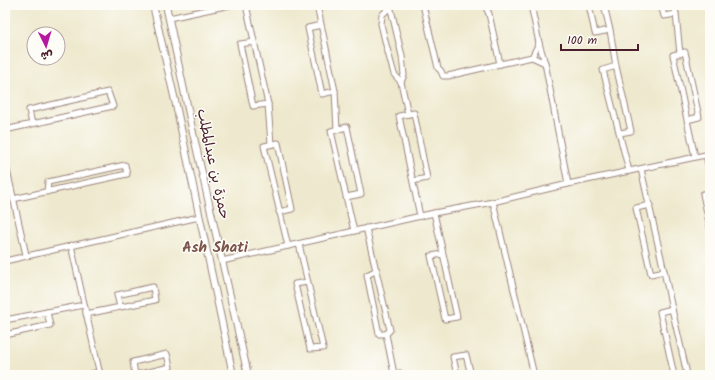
<svg xmlns="http://www.w3.org/2000/svg" width="715" height="380" viewBox="0 0 715 380" font-family="Kalam,'Playpen Sans Arabic',sans-serif">
  <rect width="100%" height="100%" fill="#fdfcf7"/>
  <filter id="ink" filterUnits="userSpaceOnUse"><feTurbulence type="fractalNoise" baseFrequency=".025" numOctaves="2"/><feDisplacementMap in="SourceGraphic" scale="8" xChannelSelector="R" yChannelSelector="G"/><feConvolveMatrix kernelMatrix="1 2 1 2 8 2 1 2 1" color-interpolation-filters="sRGB"/></filter>
  <filter id="wash" filterUnits="userSpaceOnUse"><feTurbulence type="fractalNoise" baseFrequency=".012" numOctaves="4" result="noise"/><feDisplacementMap in="SourceGraphic" scale="16" xChannelSelector="R" yChannelSelector="G"/><feGaussianBlur stdDeviation="0.9" result="paint"/><feColorMatrix in="noise" values="0 0 0 0 0 0 0 0 0 0 0 0 0 0 0 0 0 1.4 0 .05"/><feComposite in="paint" operator="in"/></filter>
  <g filter="url(#wash)">
    <rect width="100%" height="100%" fill="#eee9ce"/>
  </g>
  <g filter="url(#ink)">
    <g fill="none" stroke-linecap="round" stroke-linejoin="round">
      <!-- minor casing -->
      <g stroke="#9c847c" stroke-width="7">
        <g id="minor">
          <path d="M246 5 268 104 253 106 240 44 254 42"/>
          <path d="M317 5 335 91 322 94 308 28 321 25"/>
          <path d="M390 5 402 56 404 75 401 82 408 114"/>
          <path d="M423 5 438 68 441 71 443 76H448L500 64"/>
          <path d="M485 5 489 14 500 64 532 57 539 43"/>
          <path d="M531 5 539 43 545 63 568 184 710 154"/>
          <path d="M589 5 595 33 610 30 604 5"/>
          <path d="M661 5 664 16 676 14 674 5"/>
          <path d="M390 7 382 15 381 24 386 45 394 74 401 82"/>
          <path d="M676 14 680 54"/>
          <path d="M169 18 230 5"/>
          <path d="M610 30 616 66"/>
          <path d="M532 57 545 63"/>
          <path d="M335 91 337 130"/>
          <path d="M268 104 271 144"/>
          <path d="M687 120 699 117 685 52 673 55 695 157"/>
          <path d="M5 130 113 106 108 92 29 110 32 124"/>
          <path d="M620 133 631 131 616 66 603 70 629 171"/>
          <path d="M706 155 710 173"/>
          <path d="M5 161 26 255"/>
          <path d="M641 169 664 271 651 274 636 208 650 205"/>
          <path d="M413 181 427 178 414 113 399 116 420 216"/>
          <path d="M710 193 703 194 710 227"/>
          <path d="M346 197 361 194 347 127 331 131 354 231"/>
          <path d="M13 199 127 174 125 165 48 182 47 192"/>
          <path d="M493 202 568 184"/>
          <path d="M279 212 292 209 278 143 264 146 288 246"/>
          <path d="M434 213 457 317 445 319 431 256 443 254"/>
          <path d="M366 228 390 330 386 334H379L367 275 377 270"/>
          <path d="M299 244 323 348 310 349 295 284 308 282"/>
          <path d="M71 245 100 375"/>
          <path d="M5 261 199 217"/>
          <path d="M222 261 434 213 493 202 534 375"/>
          <path d="M664 271 672 309"/>
          <path d="M86 314 155 300 153 287 117 295 120 307"/>
          <path d="M5 320 84 305"/>
          <path d="M386 334 394 374"/>
          <path d="M5 335 50 325 47 312"/>
          <path d="M86 375 100 372"/>
          <path d="M135 375 133 362 167 354 170 367 136 375"/>
          <path d="M390 375 400 373 401 375"/>
          <path d="M457 375 453 357 466 355 471 375"/>
          <path d="M674 375 660 312 672 309 687 374 683 375"/>
        </g>
      </g>
      <!-- tertiary casing -->
      <g stroke="#9c847c" stroke-width="8">
        <g id="tertiary">
          <path d="M153 5 176 105 233 375"/>
          <path d="M166 5 193 133 248 375"/>
        </g>
      </g>
      <!-- minor -->
      <use href="#minor" stroke="#fff" stroke-width="5"/>
      <!-- tertiary -->
      <use href="#tertiary" stroke="#fff" stroke-width="6"/>
    </g>
  </g>
  <g text-anchor="middle" dominant-baseline="central" stroke-width="3" stroke-linejoin="round" paint-order="stroke">
    <!-- street labels -->
    <g font-size="14" fill="#4a1f2b" stroke="#fdfcf7">
      <text transform="translate(213 164) rotate(78)">حمزة بن عبدالمطلب</text>
    </g>
    <!-- neighbourhood labels -->
    <g font-size="15" font-weight="bold" fill="#7d544a" stroke="#fdfcf7">
      <text x="215" y="248">Ash Shati</text>
    </g>
  </g>
  <!-- margin -->
  <rect width="715" height="380" fill="none" stroke="#fdfcf7" stroke-width="20"/>
  <!-- north arrow -->
  <g transform="translate(46 46) rotate(175)"><circle r="19" fill="#fdfcf7" stroke="#b5a4a5"/>
  <path d="M0-3L7 15L0 10L-7 15Z" fill="#b5179e"/>
  <text y="-6" font-size="11" font-weight="bold" text-anchor="middle" fill="#4a1f2b">ش</text>
  </g>
  <!-- scale -->
  <path d="M561 44v6h77v-6" fill="none" stroke="#4a1f2b" stroke-width="2"/>
  <text x="567" y="44" font-size="12" fill="#4a1f2b" stroke="#fdfcf7" stroke-width="3" paint-order="stroke">100 m</text>
</svg>
